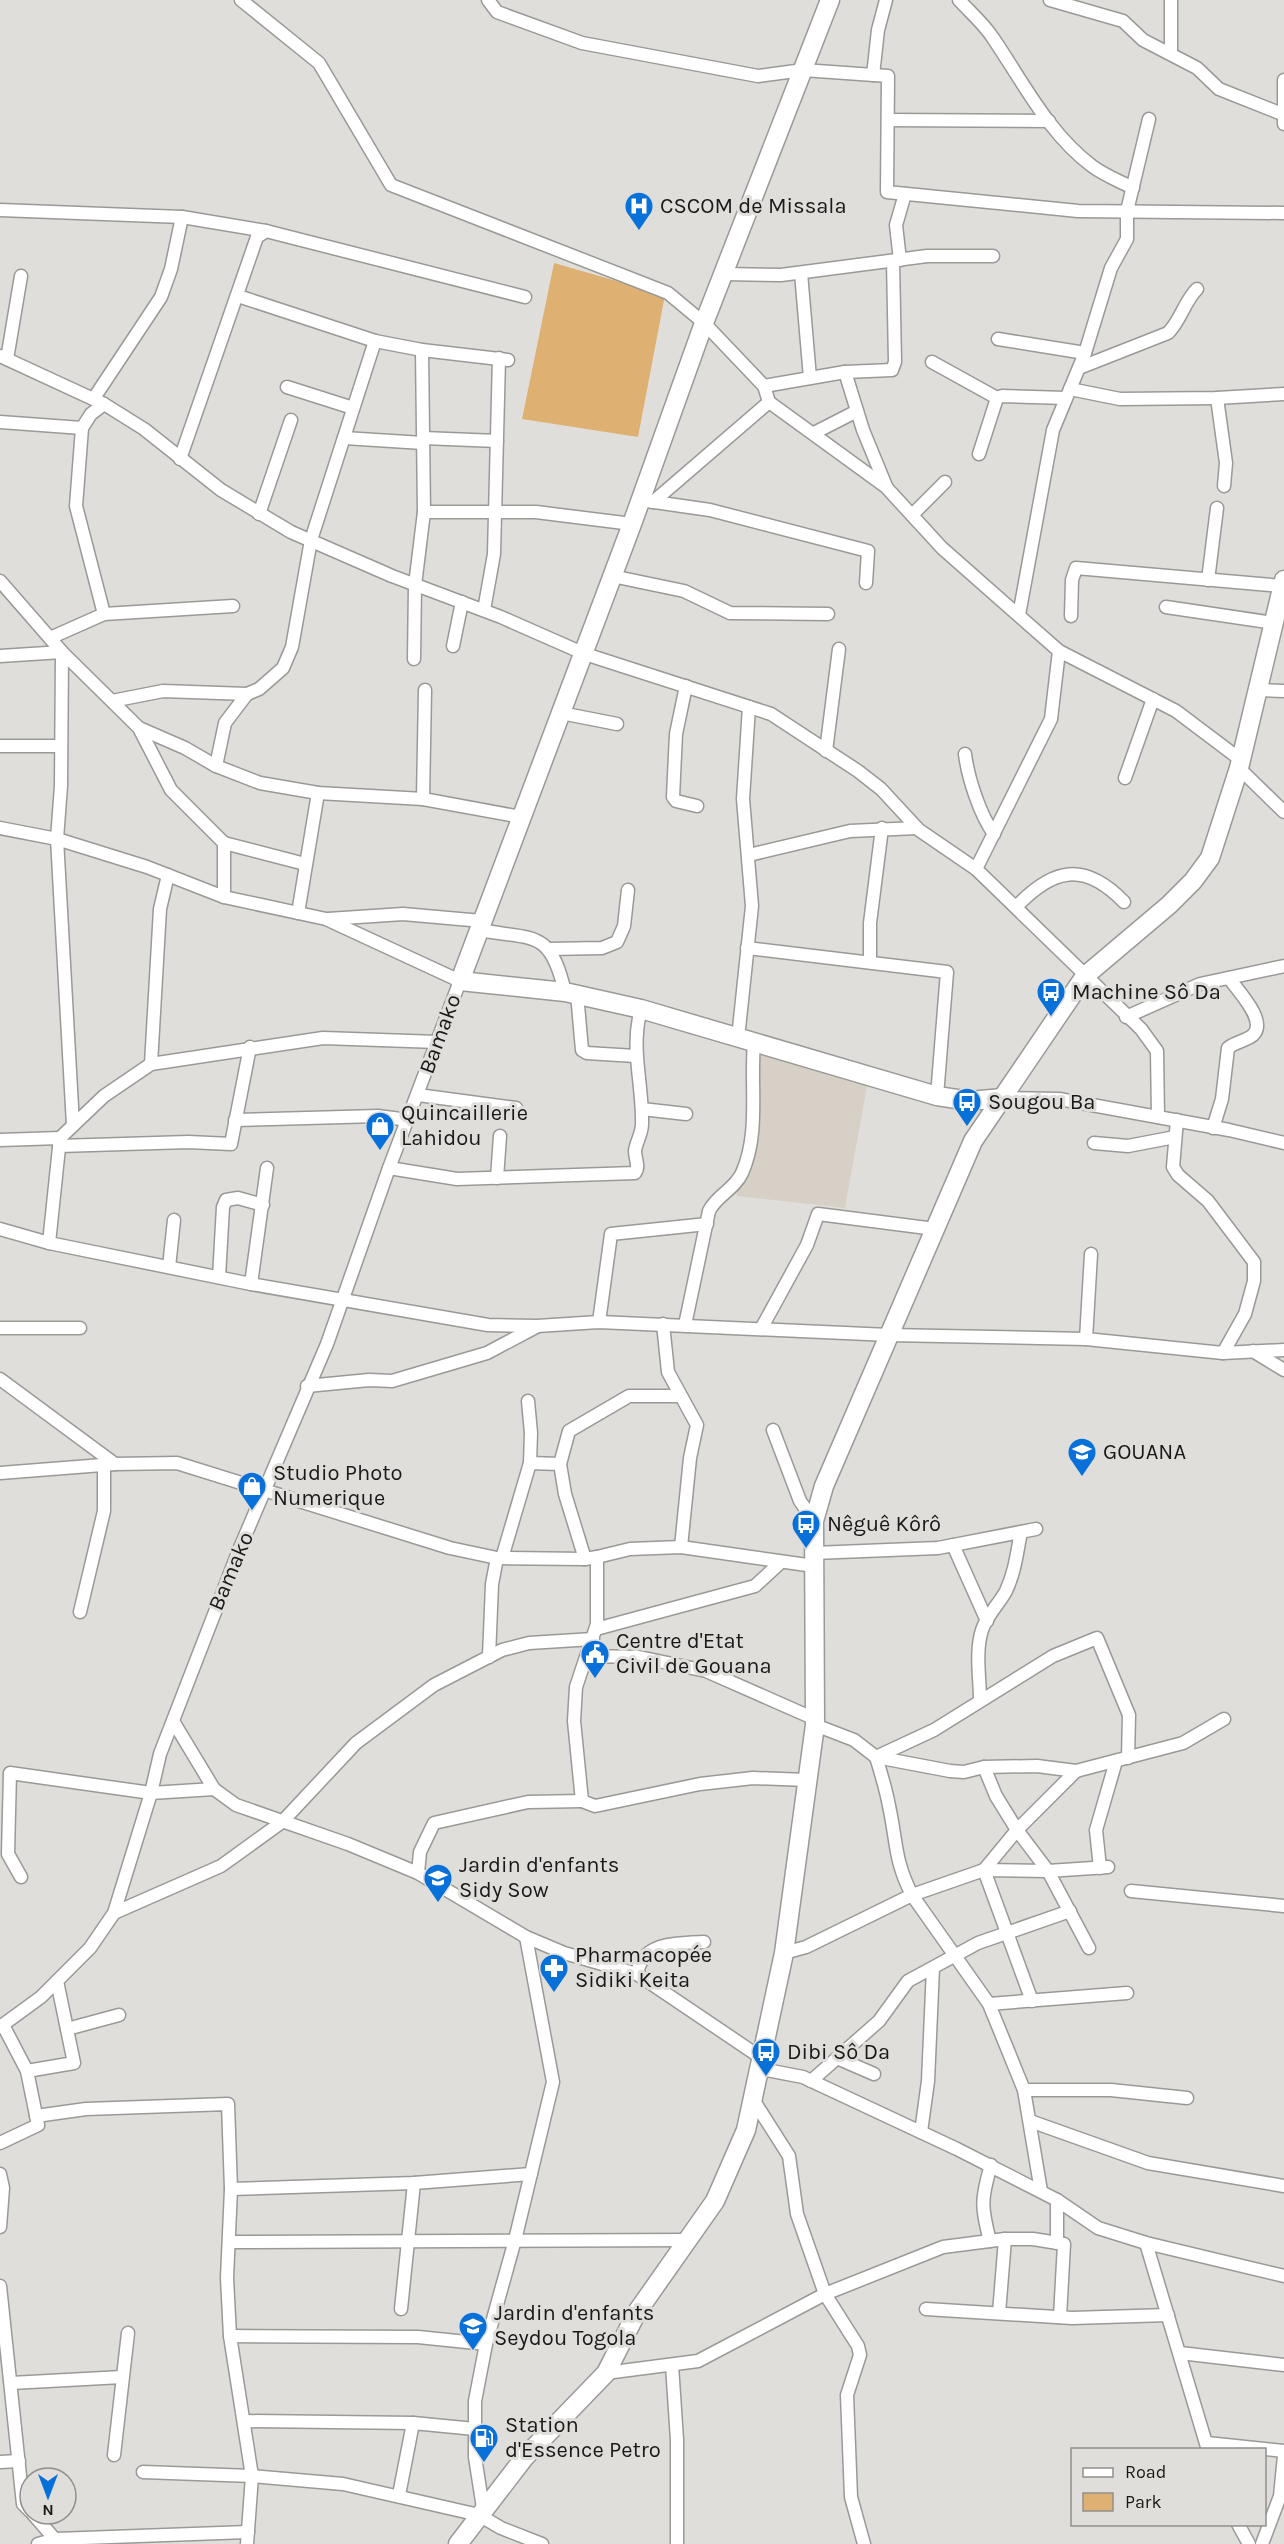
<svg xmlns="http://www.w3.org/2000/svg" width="1284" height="2544" viewBox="0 0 1284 2544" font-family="Karla,sans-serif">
  <rect width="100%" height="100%" fill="#e0dedb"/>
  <!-- built -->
  <path fill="#d7d0c7" d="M755 1052 868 1081 845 1208 737 1196Z"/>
  <!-- green -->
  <path fill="#deb172" d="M554 263 665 295 638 437 522 419Z"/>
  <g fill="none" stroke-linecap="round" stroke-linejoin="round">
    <!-- street casing -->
    <g stroke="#9b9996" stroke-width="15">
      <g id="street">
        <path d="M241 0 319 63 391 185 668 293 704 323 764 386 769 402 886 487 942 548 1059 651 1176 711 1241 760"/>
        <path d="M488 0 497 12 582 43 758 76 803 70 888 76 887 192 1078 211 1284 213"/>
        <path d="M959 0C970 12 984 24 993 38 1023 82 1048 133 1092 166 1104 175 1119 181 1133 188"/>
        <path d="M1050 0 1123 21 1143 40 1197 68 1219 89 1282 114"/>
        <path d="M1171 54V0"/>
        <path d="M873 75 878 30 886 0"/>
        <path d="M1284 80V124"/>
        <path d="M888 120 1049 121"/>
        <path d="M0 210 182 217 266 231"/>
        <path d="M900 260 896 225 905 194"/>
        <path d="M801 273 810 378"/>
        <path d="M724 274 781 275 927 256H993"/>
        <path d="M238 296 375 341 422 350 508 360"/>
        <path d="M998 339 1085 353"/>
        <path d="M0 356 104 404 144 429 221 490 291 532 392 576 501 617 585 654 771 714 858 771 881 789 919 830 976 869 1141 1029 1157 1051 1158 1117"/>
        <path d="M7 359 21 276"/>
        <path d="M932 362 997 398"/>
        <path d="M1079 368 1168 333C1181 320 1184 302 1197 289"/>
        <path d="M845 372 863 430 886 486"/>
        <path d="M764 386 845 372 892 370 895 362 893 261"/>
        <path d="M287 387 353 408"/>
        <path d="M1070 389 1120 399 1217 398 1284 394"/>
        <path d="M94 398 161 297 171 269 182 217"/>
        <path d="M1217 398 1226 463 1224 486"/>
        <path d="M0 422 82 428"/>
        <path d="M814 433 857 411"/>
        <path d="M344 438 423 443"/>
        <path d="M423 438 497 441"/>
        <path d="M979 454 997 398 1002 396 1066 398"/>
        <path d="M180 459 257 237 266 231 525 297"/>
        <path d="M640 500 710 510 868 551 866 583"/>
        <path d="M653 502 769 402"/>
        <path d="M424 512H536L632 524"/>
        <path d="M259 514 291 420"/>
        <path d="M912 515 945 482"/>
        <path d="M612 576 684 591 730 613 828 614"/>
        <path d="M1208 580 1217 508"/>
        <path d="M0 581 62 652 61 786 57 839 0 828"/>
        <path d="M1166 607 1274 623"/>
        <path d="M484 610 494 554 499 358"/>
        <path d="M104 614 76 506 82 428 91 414 104 404"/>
        <path d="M1019 615 1053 430 1085 353 1111 268 1127 239V211L1149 119"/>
        <path d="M1071 616 1072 580 1076 568 1282 586"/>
        <path d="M50 638 104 614 233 606"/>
        <path d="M453 646 462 602"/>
        <path d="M0 656 62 652 139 728 171 790 224 843 305 864"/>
        <path d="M414 659 415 585 424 512 422 350"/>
        <path d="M686 686 676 734 673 797 676 801 697 806"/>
        <path d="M1258 690 1284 691"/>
        <path d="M112 701 163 691 247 694 259 689 283 668 292 647 311 540 375 341"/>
        <path d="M561 713 617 724"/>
        <path d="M139 728 185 748 216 766 260 783 318 793 423 799 521 817"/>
        <path d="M0 746H61"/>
        <path d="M826 751 839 649"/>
        <path d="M965 754C968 778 980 815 994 834"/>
        <path d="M216 766 225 723 247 694"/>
        <path d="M1239 768 1284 812"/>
        <path d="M1125 778 1153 699"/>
        <path d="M423 799 425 690"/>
        <path d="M749 855 850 831 917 828"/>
        <path d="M976 869 1051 719 1059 651"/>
        <path d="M224 897V843"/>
        <path d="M1016 907C1053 868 1084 861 1124 902"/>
        <path d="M298 913 318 793"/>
        <path d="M328 919 403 914 482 921"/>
        <path d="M479 930C535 940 550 929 565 992"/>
        <path d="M747 948 947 972 937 1096"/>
        <path d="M549 949 602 948 617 942 624 926 628 890"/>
        <path d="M870 962V923L882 828"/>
        <path d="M577 994 582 1050 587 1053 635 1056"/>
        <path d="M1126 1017 1200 984 1284 966"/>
        <path d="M738 1038 752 906 743 799 749 707"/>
        <path d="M438 1042 323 1038 151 1064 104 1096 60 1138 49 1243 251 1284 488 1325 537 1326 599 1322 889 1335 1086 1339 1223 1353 1284 1350"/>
        <path d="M151 1064 160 909 168 875"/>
        <path d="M418 1095 516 1108"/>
        <path d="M1002 1098 1059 1099 1229 1130 1284 1143"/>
        <path d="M642 1109 686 1114"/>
        <path d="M235 1120 378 1116 408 1120"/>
        <path d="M1177 1120 1173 1167 1178 1175 1208 1201 1254 1262V1281L1245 1314 1223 1353"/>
        <path d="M1213 1128 1222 1099 1228 1048C1235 1042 1246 1041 1253 1035 1268 1021 1237 990 1229 978"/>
        <path d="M0 1140 60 1138"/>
        <path d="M1094 1143 1128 1146 1175 1137"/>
        <path d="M59 1146 188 1142 231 1144 250 1047"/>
        <path d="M389 1168 457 1179 635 1173C640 1166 635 1160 635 1151 636 1142 642 1134 642 1124 643 1084 630 1049 641 1009"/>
        <path d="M497 1178 500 1136"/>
        <path d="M0 1229 49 1243"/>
        <path d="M169 1267 174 1220"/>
        <path d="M219 1277 223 1207 226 1200 238 1198 263 1205"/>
        <path d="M251 1284 267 1168"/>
        <path d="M599 1322 611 1234 707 1224"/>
        <path d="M663 1324 668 1372 697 1425 690 1458 681 1547"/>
        <path d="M685 1325 709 1211C717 1195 734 1190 742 1173 760 1133 750 1085 754 1043"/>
        <path d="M0 1328H80"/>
        <path d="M761 1329 807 1245 818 1214 935 1229"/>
        <path d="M1086 1339 1091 1254"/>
        <path d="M1253 1351 1284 1370"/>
        <path d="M0 1379 115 1464"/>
        <path d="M307 1386 369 1380 392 1381 487 1353 536 1327"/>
        <path d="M773 1430 800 1501 814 1521"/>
        <path d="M530 1463 560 1464"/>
        <path d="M0 1473 115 1464 177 1463 450 1548 497 1558 585 1559 597 1557V1624L576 1687 574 1721 582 1801 595 1806 700 1784 753 1778 807 1780"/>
        <path d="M953 1545 987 1621"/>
        <path d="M814 1553 938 1548 1036 1529"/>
        <path d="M597 1557 630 1549 681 1547 814 1566"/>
        <path d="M502 1558 530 1463 531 1433 528 1401"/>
        <path d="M585 1559 565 1494 560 1464 569 1431 629 1396H680"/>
        <path d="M80 1612 104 1511V1465"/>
        <path d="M596 1629 755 1586 781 1562"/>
        <path d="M587 1656 639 1657 706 1671 815 1719"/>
        <path d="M489 1657 492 1584 497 1558"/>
        <path d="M980 1700C980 1678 975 1652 982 1630 987 1615 999 1604 1006 1591 1015 1572 1017 1552 1021 1532"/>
        <path d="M173 1721 214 1789"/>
        <path d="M815 1725 854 1740 876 1757 950 1771 964 1772 984 1767 1037 1766 1076 1771 1183 1743 1224 1719"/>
        <path d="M876 1757C881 1773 886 1789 889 1806 897 1842 894 1860 912 1895L989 2004 1024 2090 1041 2191"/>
        <path d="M876 1757 934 1730 1053 1656 1097 1638 1129 1715 1128 1758"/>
        <path d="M984 1767 996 1796 1017 1830 1048 1871 1089 1948"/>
        <path d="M1100 1868 1096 1830 1116 1761"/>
        <path d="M984 1870 1032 2001"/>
        <path d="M984 1870 1017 1830 1076 1771"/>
        <path d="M418 1873 420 1852 434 1823 528 1802 582 1801"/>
        <path d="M21 1877 8 1854 10 1773 151 1793 214 1789 236 1805 348 1844 418 1873 526 1937 564 1953 637 1974 763 2059"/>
        <path d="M1131 1891 1284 1906"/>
        <path d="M114 1913 221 1866 282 1822 356 1743 434 1685 502 1650 529 1643 593 1639"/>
        <path d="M784 1953 806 1947 912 1895 984 1870 1048 1871 1108 1867"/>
        <path d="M637 1974C642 1942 676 1943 704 1942"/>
        <path d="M989 2004 1127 1993"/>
        <path d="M0 2027 41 1997 90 1948 114 1913 151 1793 160 1754 239 1550 327 1344 389 1168 460 981 326 919 224 897 147 867 57 839 73 1125"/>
        <path d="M67 2029 119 2015"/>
        <path d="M837 2058 874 2074"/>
        <path d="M761 2069 803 2077 957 2149 1057 2200 1098 2228 1146 2243 1284 2276"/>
        <path d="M27 2071 74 2063 57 1981"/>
        <path d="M811 2081 879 2021 908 1981 978 1943 1070 1911"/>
        <path d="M1024 2090H1111L1187 2098"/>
        <path d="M754 2101 789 2156 797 2214 825 2294 858 2346 860 2355 847 2395 851 2497 864 2544"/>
        <path d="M36 2116 86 2109 228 2104 231 2189 227 2278 230 2336 252 2476 247 2544"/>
        <path d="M1030 2121 1148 2163 1284 2186"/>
        <path d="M921 2132 928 2081 933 1968"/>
        <path d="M0 2143 38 2125 27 2071 3 2025"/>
        <path d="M0 2174 3 2188 0 2227"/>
        <path d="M231 2189 414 2183 531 2174"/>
        <path d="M990 2241C981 2207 981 2199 991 2165"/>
        <path d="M230 2242 688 2240"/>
        <path d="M1057 2243V2200"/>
        <path d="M1146 2243 1208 2450"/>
        <path d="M0 2286 23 2504 30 2511"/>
        <path d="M401 2309 414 2183"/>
        <path d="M926 2309 1072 2318 1168 2315"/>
        <path d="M999 2313 1005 2239"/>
        <path d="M230 2336 418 2337 486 2344"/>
        <path d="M1180 2353 1284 2365"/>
        <path d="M672 2365 677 2440V2544"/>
        <path d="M606 2373 698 2361 825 2294 943 2247 1005 2239H1033L1064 2244 1060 2317"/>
        <path d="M11 2383 122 2377"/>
        <path d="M244 2421 413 2423 475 2429"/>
        <path d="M1207 2443 1284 2451"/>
        <path d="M114 2455 128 2333"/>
        <path d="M0 2462 19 2461"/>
        <path d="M143 2472 252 2476 343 2484 479 2515 501 2528 542 2544"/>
        <path d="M399 2495 413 2423"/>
        <path d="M483 2508 475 2457V2401L486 2344 515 2240 553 2082 526 1937"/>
        <path d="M33 2514 59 2544"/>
        <path d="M1238 2524 1249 2544"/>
        <path d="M38 2544 56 2539 248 2532"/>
        <path d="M1262 2544 1280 2496 1284 2456"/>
      </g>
    </g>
    <!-- secondary casing -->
    <g stroke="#9b9996" stroke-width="21">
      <g id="secondary">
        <path d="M830 0 704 323 632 524 460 981 565 992 641 1009 937 1096 970 1101 1002 1098"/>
        <path d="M458 2544 524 2458 606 2373 637 2312 715 2201 746 2130 784 1953 815 1725 814 1521 824 1486 973 1141 1085 976 1169 905 1193 881 1210 858 1239 768 1284 580"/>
      </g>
    </g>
    <!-- street -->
    <use href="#street" stroke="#fff" stroke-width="12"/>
    <!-- secondary -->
    <use href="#secondary" stroke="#fff" stroke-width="18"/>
  </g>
  <!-- icons -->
  <defs>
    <g id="hospital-pin" transform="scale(1.5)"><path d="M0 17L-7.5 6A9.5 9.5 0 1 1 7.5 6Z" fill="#0871d9" stroke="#e0dedb"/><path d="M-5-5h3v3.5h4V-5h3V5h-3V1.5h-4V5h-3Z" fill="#fff"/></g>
    <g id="bus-pin" transform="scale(1.5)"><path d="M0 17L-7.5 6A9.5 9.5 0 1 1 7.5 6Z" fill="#0871d9" stroke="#e0dedb"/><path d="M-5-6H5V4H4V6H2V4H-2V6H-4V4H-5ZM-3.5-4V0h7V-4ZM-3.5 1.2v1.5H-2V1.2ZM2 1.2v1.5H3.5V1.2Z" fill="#fff"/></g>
    <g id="shop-pin" transform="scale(1.5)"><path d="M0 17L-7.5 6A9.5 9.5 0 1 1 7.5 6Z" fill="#0871d9" stroke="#e0dedb"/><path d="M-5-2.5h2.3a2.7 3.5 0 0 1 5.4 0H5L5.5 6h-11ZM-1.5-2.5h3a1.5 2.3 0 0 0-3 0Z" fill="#fff"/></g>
    <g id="school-pin" transform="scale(1.5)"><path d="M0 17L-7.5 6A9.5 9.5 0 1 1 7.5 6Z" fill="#0871d9" stroke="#e0dedb"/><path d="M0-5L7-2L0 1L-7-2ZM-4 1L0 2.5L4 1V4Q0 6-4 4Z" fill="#fff"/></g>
    <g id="civic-pin" transform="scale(1.5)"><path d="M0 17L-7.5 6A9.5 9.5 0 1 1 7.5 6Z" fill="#0871d9" stroke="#e0dedb"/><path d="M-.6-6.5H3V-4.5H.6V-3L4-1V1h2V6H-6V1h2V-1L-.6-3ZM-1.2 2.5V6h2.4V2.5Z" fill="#fff"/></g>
    <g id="pharmacy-pin" transform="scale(1.5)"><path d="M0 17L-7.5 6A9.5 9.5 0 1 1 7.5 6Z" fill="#0871d9" stroke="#e0dedb"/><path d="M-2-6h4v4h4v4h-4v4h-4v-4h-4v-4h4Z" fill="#fff"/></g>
    <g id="fuel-pin" transform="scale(1.5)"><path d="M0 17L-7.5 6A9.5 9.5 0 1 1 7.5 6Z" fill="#0871d9" stroke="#e0dedb"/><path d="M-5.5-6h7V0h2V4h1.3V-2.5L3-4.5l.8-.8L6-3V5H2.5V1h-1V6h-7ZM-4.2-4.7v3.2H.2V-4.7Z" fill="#fff"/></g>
  </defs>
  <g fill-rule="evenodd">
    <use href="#hospital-pin" x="639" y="206"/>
    <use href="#bus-pin" x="1051" y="992"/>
    <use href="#bus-pin" x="967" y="1102"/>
    <use href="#shop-pin" x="380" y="1126"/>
    <use href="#school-pin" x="1082" y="1452"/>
    <use href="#shop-pin" x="252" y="1486"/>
    <use href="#bus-pin" x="806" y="1524"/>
    <use href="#civic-pin" x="595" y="1654"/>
    <use href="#school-pin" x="438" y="1878"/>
    <use href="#pharmacy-pin" x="554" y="1968"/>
    <use href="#bus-pin" x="766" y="2052"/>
    <use href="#school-pin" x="473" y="2326"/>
    <use href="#fuel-pin" x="484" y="2438"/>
  </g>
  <g text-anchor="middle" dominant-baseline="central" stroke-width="6" stroke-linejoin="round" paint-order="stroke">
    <!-- poi labels -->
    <g font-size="22" fill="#1a1918" stroke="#e0dedb" text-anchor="start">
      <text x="660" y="206">CSCOM de Missala</text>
      <text x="1072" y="992">Machine Sô Da</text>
      <text x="988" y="1102">Sougou Ba</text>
      <text x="401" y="1113">Quincaillerie<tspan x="401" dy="25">Lahidou</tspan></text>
      <text x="1103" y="1452">GOUANA</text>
      <text x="273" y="1473">Studio Photo<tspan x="273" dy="25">Numerique</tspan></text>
      <text x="827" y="1524">Nêguê Kôrô</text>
      <text x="616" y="1641">Centre d'Etat<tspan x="616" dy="25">Civil de Gouana</tspan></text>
      <text x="459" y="1865">Jardin d'enfants<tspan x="459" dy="25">Sidy Sow</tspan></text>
      <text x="575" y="1955">Pharmacopée<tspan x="575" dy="25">Sidiki Keita</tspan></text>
      <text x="787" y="2052">Dibi Sô Da</text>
      <text x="494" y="2313">Jardin d'enfants<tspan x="494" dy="25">Seydou Togola</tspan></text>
      <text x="505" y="2425">Station<tspan x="505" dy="25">d'Essence Petro</tspan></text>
    </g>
    <!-- street labels -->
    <g font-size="22" fill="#1a1918" stroke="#e0dedb">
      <text transform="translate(440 1034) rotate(-70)">Bamako</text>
      <text transform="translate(231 1571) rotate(-67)">Bamako</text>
    </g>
  </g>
  <!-- legend -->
  <rect x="1071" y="2448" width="195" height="78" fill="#e0dedb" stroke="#918f8d" stroke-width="1.5"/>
  <rect x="1083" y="2468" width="30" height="9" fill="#ffffff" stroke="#918f8d" stroke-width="1.5"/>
  <text x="1125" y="2478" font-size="18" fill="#1a1918">Road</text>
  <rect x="1083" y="2493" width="30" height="18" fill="#deb172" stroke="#918f8d" stroke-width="1.5"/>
  <text x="1125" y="2508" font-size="18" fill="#1a1918">Park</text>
  <!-- north arrow -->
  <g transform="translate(48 2496) rotate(180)"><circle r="28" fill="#e0dedb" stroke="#918f8d" stroke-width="1.5"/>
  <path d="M0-4.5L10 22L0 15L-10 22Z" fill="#0871d9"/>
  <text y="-9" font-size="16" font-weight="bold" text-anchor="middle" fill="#1a1918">N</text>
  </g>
</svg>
